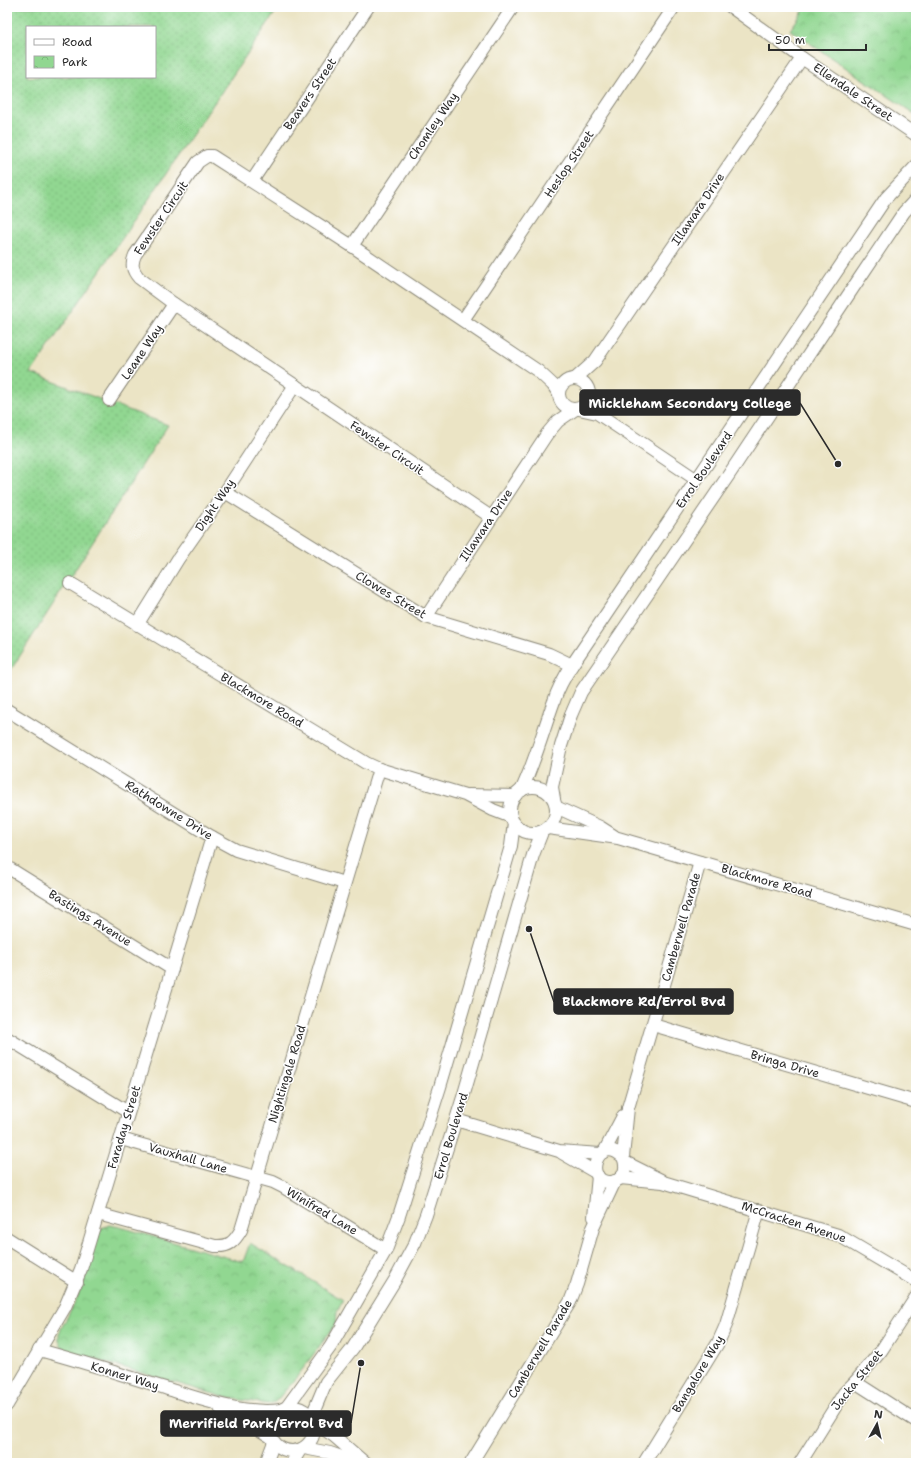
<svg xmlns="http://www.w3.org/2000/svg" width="923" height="1470" viewBox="0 0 923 1470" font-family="'Shantell Sans',sans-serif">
  <defs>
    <pattern id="grass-dots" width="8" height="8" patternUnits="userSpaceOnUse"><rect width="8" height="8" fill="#91d791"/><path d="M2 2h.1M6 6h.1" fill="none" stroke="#7db97d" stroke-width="1.8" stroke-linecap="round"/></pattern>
    <pattern id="park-crowns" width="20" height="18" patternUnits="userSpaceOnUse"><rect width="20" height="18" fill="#91d791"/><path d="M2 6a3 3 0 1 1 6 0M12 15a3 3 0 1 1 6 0" fill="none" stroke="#7db97d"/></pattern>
  </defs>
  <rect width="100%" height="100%" fill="#fff"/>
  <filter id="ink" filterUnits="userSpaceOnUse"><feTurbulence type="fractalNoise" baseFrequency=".025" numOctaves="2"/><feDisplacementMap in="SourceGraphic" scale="8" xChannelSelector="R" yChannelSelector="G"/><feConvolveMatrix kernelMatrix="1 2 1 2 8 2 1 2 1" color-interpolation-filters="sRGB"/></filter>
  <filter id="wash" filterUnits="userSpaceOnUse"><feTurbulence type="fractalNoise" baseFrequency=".012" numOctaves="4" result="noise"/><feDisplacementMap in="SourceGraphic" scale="16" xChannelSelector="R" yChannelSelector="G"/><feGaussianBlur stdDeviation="0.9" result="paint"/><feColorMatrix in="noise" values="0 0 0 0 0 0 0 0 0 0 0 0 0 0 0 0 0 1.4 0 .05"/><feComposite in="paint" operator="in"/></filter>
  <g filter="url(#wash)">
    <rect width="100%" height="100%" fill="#ebe4c5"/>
    <!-- grass -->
    <path fill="url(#grass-dots)" stroke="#5e815e" fill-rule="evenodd" d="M7 7H279L31 373 168 425 7 676ZM27 27H155V77H27Z"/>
    <!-- park -->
    <g fill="url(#park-crowns)" stroke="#5e815e">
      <path d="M806 7H916V115L790 30Z"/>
      <path d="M109 1225 120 1227 243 1262 250 1243 343 1300 337 1312 336 1324 293 1382 275 1402 268 1404 228 1398 73 1353 63 1348 59 1341V1333L77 1298 86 1275 96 1238 102 1228Z"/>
    </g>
  </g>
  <g filter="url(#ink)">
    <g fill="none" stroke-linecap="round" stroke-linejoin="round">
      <!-- minor casing -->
      <g stroke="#8b8878" stroke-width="14">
        <g id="minor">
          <path d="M731 7 802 58 916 135"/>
          <path d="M252 181 368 7"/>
          <path d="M352 246 513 7"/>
          <path d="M463 320 674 7"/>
          <circle cx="574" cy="394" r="15"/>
          <path d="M575 379 595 361 802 58"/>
          <path d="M109 400 174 304"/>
          <path d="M579 409 597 413 697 480"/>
          <path d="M225 492 426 617 549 654 572 665"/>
          <path d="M491 517 174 304 139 278C132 270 131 264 135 255L198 162 207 156H212L352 246 538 371 553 385 559 394"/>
          <path d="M70 583 366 763 379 769 465 795 493 810 511 817"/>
          <path d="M426 617 547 434 558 421 574 410"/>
          <path d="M137 625 178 559 225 492 295 385"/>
          <path d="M7 710 212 837 236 850 344 883"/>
          <circle cx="533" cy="810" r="23"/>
          <path d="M521 791C535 762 543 731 554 701 558 688 565 676 572 665L886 198 916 166"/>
          <path d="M468 795 515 796"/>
          <path d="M554 799 552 787 561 746 571 715 581 692 730 473 859 279 904 212 916 199"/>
          <path d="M556 807 600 827 614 836"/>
          <path d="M548 828 618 838 916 925"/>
          <path d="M7 867 172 969"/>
          <path d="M653 1025 916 1102"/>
          <path d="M7 1038 128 1112"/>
          <path d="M456 1120 559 1151 600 1154"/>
          <path d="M121 1139 273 1182 283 1187 386 1250"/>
          <path d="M604 1152 623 1116"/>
          <path d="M562 1153 595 1172"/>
          <path d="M623 1157C597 1132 582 1184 611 1182 624 1181 628 1168 623 1157L628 1108 700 862"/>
          <path d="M625 1162 661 1180"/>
          <path d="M620 1178 663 1182 838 1235 916 1281"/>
          <path d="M98 1214 215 1246C229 1247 234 1242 241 1230L379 769"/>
          <path d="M594 1217 598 1176"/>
          <path d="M7 1238 77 1282"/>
          <path d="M39 1350C81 1361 123 1375 165 1388 200 1399 244 1415 281 1410"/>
          <path d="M855 1382 916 1421"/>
          <path d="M7 1405 65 1307 81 1269 212 837"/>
          <circle cx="292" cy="1429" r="22"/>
          <path d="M220 1408 252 1425 271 1437"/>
          <path d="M286 1408 331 1346 386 1250 399 1216 440 1087 511 846 514 823"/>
          <path d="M311 1418 326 1382 353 1348 395 1280 415 1243 426 1215 464 1094 533 855 542 832"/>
          <path d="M312 1421 334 1436 365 1463"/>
          <path d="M304 1448 330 1453 359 1463"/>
          <path d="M266 1463 274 1442"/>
          <path d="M292 1463 300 1450"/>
          <path d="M471 1463 570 1302 577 1284 593 1228 615 1181"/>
          <path d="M644 1463 718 1343 726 1325 759 1210"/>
          <path d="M800 1463 844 1393 855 1382 881 1351 916 1297"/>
        </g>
      </g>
      <!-- minor -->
      <use href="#minor" stroke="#fff" stroke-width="12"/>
    </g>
  </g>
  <g text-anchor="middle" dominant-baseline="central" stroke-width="3" stroke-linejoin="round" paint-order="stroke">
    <!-- street labels -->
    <g font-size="12" fill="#2b2b2b" stroke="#fff">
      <text transform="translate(853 92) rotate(34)">Ellendale Street</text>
      <text transform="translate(310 94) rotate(-56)">Beavers Street</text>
      <text transform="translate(433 126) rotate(-56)">Chomley Way</text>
      <text transform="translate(569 164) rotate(-56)">Heslop Street</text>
      <text transform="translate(698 209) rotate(-56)">Illawara Drive</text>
      <text transform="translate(161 218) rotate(-56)">Fewster Circuit</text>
      <text transform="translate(142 352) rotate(-56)">Leane Way</text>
      <text transform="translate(387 448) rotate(34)">Fewster Circuit</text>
      <text transform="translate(704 470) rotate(-56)">Errol Boulevard</text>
      <text transform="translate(215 505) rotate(-56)">Dight Way</text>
      <text transform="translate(486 525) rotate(-56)">Illawara Drive</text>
      <text transform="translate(391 595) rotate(31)">Clowes Street</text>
      <text transform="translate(262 700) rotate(31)">Blackmore Road</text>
      <text transform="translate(169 810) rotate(32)">Rathdowne Drive</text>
      <text transform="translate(767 881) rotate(16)">Blackmore Road</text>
      <text transform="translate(90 918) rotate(32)">Bastings Avenue</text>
      <text transform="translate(681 927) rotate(-74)">Camberwell Parade</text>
      <text transform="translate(785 1064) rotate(16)">Bringa Drive</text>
      <text transform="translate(287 1074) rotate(-73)">Nightingale Road</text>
      <text transform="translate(124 1127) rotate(-73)">Faraday Street</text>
      <text transform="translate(451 1136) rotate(-73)">Errol Boulevard</text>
      <text transform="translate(188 1158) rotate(16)">Vauxhall Lane</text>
      <text transform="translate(322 1211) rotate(31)">Winifred Lane</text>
      <text transform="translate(794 1222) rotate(18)">McCracken Avenue</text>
      <text transform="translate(540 1349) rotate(-59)">Camberwell Parade</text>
      <text transform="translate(698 1374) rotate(-59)">Bangalore Way</text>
      <text transform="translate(125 1376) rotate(17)">Konner Way</text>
      <text transform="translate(857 1380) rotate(-51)">Jacka Street</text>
    </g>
  </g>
  <!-- callouts -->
  <path fill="none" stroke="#2b2b2b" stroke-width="1.5" d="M838 464L800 403M529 929L554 1002M361 1363L351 1423"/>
  <g fill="#2b2b2b" stroke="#fff" stroke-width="1.5">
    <circle cx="838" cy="464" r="4"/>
    <circle cx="529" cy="929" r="4"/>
    <circle cx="361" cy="1363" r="4"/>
  </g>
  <g fill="#2b2b2b" stroke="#2b2b2b" stroke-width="1.5">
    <rect x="580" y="390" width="220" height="25" rx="4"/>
    <rect x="554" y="989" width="179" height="25" rx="4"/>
    <rect x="161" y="1411" width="190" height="25" rx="4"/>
  </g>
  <g font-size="13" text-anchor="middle" font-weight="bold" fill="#fff">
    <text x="690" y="408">Mickleham Secondary College</text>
    <text x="644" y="1006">Blackmore Rd/Errol Bvd</text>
    <text x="256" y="1428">Merrifield Park/Errol Bvd</text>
  </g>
  <!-- margin -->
  <rect width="923" height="1470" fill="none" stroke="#fff" stroke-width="24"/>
  <!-- legend -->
  <rect x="26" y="26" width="130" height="52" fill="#ffffff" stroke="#aaaaaa"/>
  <rect x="34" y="39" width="20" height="6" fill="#ffffff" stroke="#aaaaaa"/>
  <text x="62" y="46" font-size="12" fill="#2b2b2b">Road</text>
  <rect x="34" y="56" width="20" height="12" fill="url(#park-crowns)" stroke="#aaaaaa"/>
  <text x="62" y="66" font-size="12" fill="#2b2b2b">Park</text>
  <!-- north arrow -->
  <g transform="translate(877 1424) rotate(8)" stroke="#ffffff" stroke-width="3" paint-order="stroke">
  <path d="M0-3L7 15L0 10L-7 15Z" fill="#2b2b2b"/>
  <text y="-6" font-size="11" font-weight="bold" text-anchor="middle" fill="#2b2b2b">N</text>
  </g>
  <!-- scale -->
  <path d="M769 44v6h97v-6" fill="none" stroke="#2b2b2b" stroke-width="2"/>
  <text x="775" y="44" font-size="12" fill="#2b2b2b" stroke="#ffffff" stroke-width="3" paint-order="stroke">50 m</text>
</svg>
